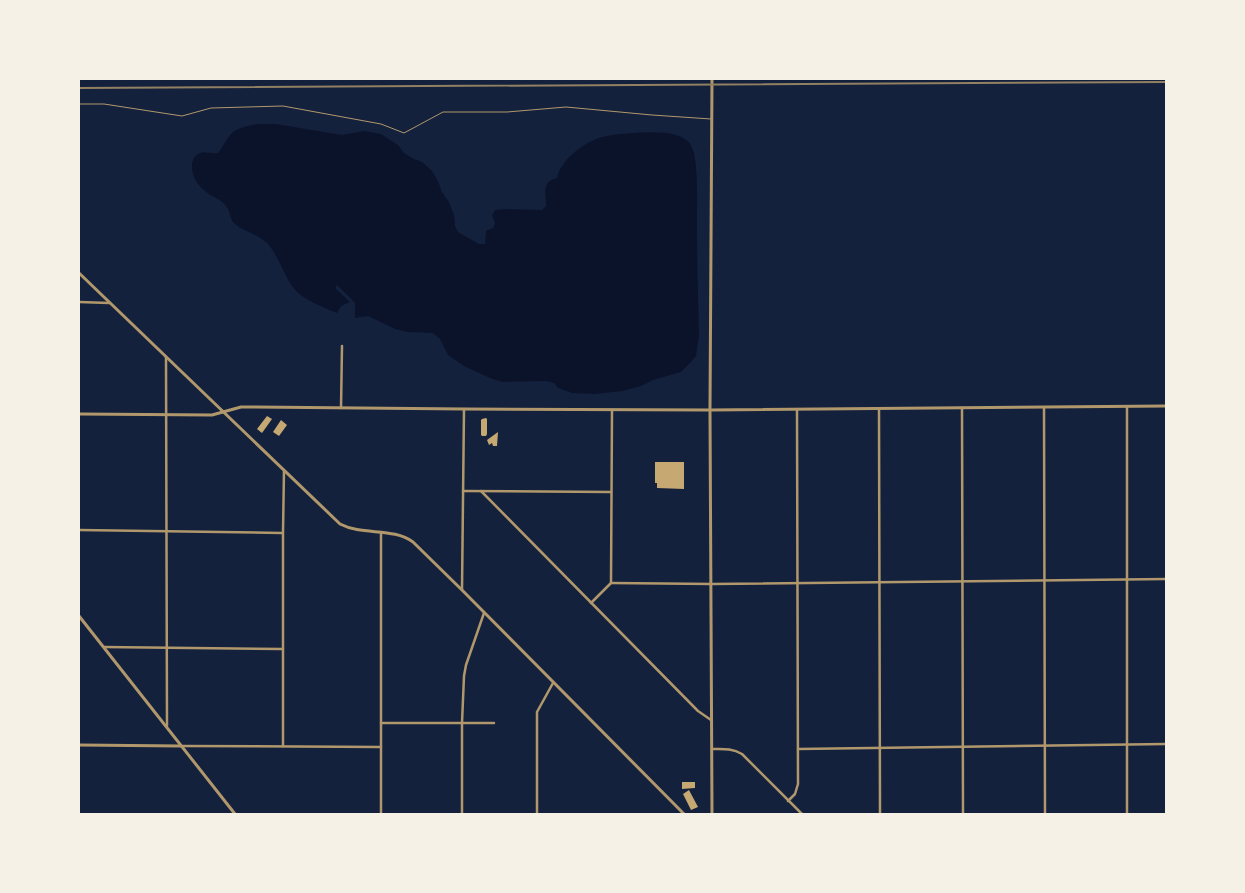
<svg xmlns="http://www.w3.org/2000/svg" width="1245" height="893" viewBox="0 0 1245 893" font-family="Poppins,sans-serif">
  <rect width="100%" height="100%" fill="#14213d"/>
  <!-- water -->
  <path fill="#0b132b" d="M257 124H276L342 135 364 131 381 134 398 145 404 153 414 159 422 162 432 171 438 181 442 192 449 202 454 215 455 226 458 232 479 244H485L486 231 493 228 495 223 492 215 495 210 505 209 542 210 546 206C546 193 541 182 557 178 561 158 588 139 607 136 624 133 661 130 676 135 680 136 686 139 689 142 691 145 693 149 694 153 698 173 697 197 697 218 697 257 698 297 699 336L696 356 690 363 681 372 653 380 641 386 623 391 594 394 572 393 558 388 554 383 545 381 502 382 490 378 464 366 448 355 440 339 433 333 407 332 395 329 368 316 355 318V303L337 285 335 288 350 302 341 306 337 313C321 306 302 300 292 286 283 273 277 253 267 243 257 233 243 232 234 223 229 218 231 212 226 206 221 199 212 197 205 191 197 185 191 174 192 165 192 160 195 155 200 153 204 151 212 154 218 153 233 132 229 129 257 124Z"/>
  <!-- building -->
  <g fill="#c6a872">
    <path d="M267 416 272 419 262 433 257 429Z"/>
    <path d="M486 418 487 419V434L486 436H482L481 435V420L482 419Z"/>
    <path d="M281 420 287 425 279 436 273 432Z"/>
    <path d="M498 432 497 446H493L492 443 489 445 487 440Z"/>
    <path d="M655 462H684V489L657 488V483H655Z"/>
    <path d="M682 782H695V788L682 789Z"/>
    <path d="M689 790 698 807 691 810 683 794Z"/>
  </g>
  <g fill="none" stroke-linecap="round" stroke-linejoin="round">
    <!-- service -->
    <path stroke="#b1986c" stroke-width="1" d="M79 104H104L182 116 211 108 283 106 381 124 404 133 443 112H507L566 107 652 115 711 119"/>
    <!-- minor -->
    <g stroke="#b1986c" stroke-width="2.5">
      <path d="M79 302 109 303"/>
      <path d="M166 357 167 726"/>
      <path d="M1127 407V814"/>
      <path d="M341 408 342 346"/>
      <path d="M962 408 963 814"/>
      <path d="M1044 408 1045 814"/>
      <path d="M879 409 880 814"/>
      <path d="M463 491 611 492"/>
      <path d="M481 491 698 711 711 720"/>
      <path d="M79 530 282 533"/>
      <path d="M611 583 712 584 1166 579"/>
      <path d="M462 590 464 409"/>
      <path d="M591 603 611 583 612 410"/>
      <path d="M104 647 283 649"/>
      <path d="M381 723H494"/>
      <path d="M182 746 381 747"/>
      <path d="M283 746V533L284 470"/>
      <path d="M712 749C723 749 732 748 742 754L802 814"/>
      <path d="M798 749 1166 744"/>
      <path d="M788 801 795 794 798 784 797 410"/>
      <path d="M381 814V533"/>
      <path d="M462 814V723L464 676 466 665 484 613"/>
      <path d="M537 814V712L553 683"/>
    </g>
    <!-- tertiary -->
    <g stroke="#b1986c" stroke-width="3">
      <path d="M79 273 340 524C363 536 393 527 413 542L462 590 684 814"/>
      <path d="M79 414 212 415 241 407H255L464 409 710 410 1166 406"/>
      <path d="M79 616 235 814"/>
      <path d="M79 745 181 746"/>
      <path d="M712 814 710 410 712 79"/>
    </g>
    <!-- rail -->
    <path stroke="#918062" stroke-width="2" d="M79 88 1166 82"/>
  </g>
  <!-- border -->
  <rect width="1245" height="893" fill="none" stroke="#f6f1e7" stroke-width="160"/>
</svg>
